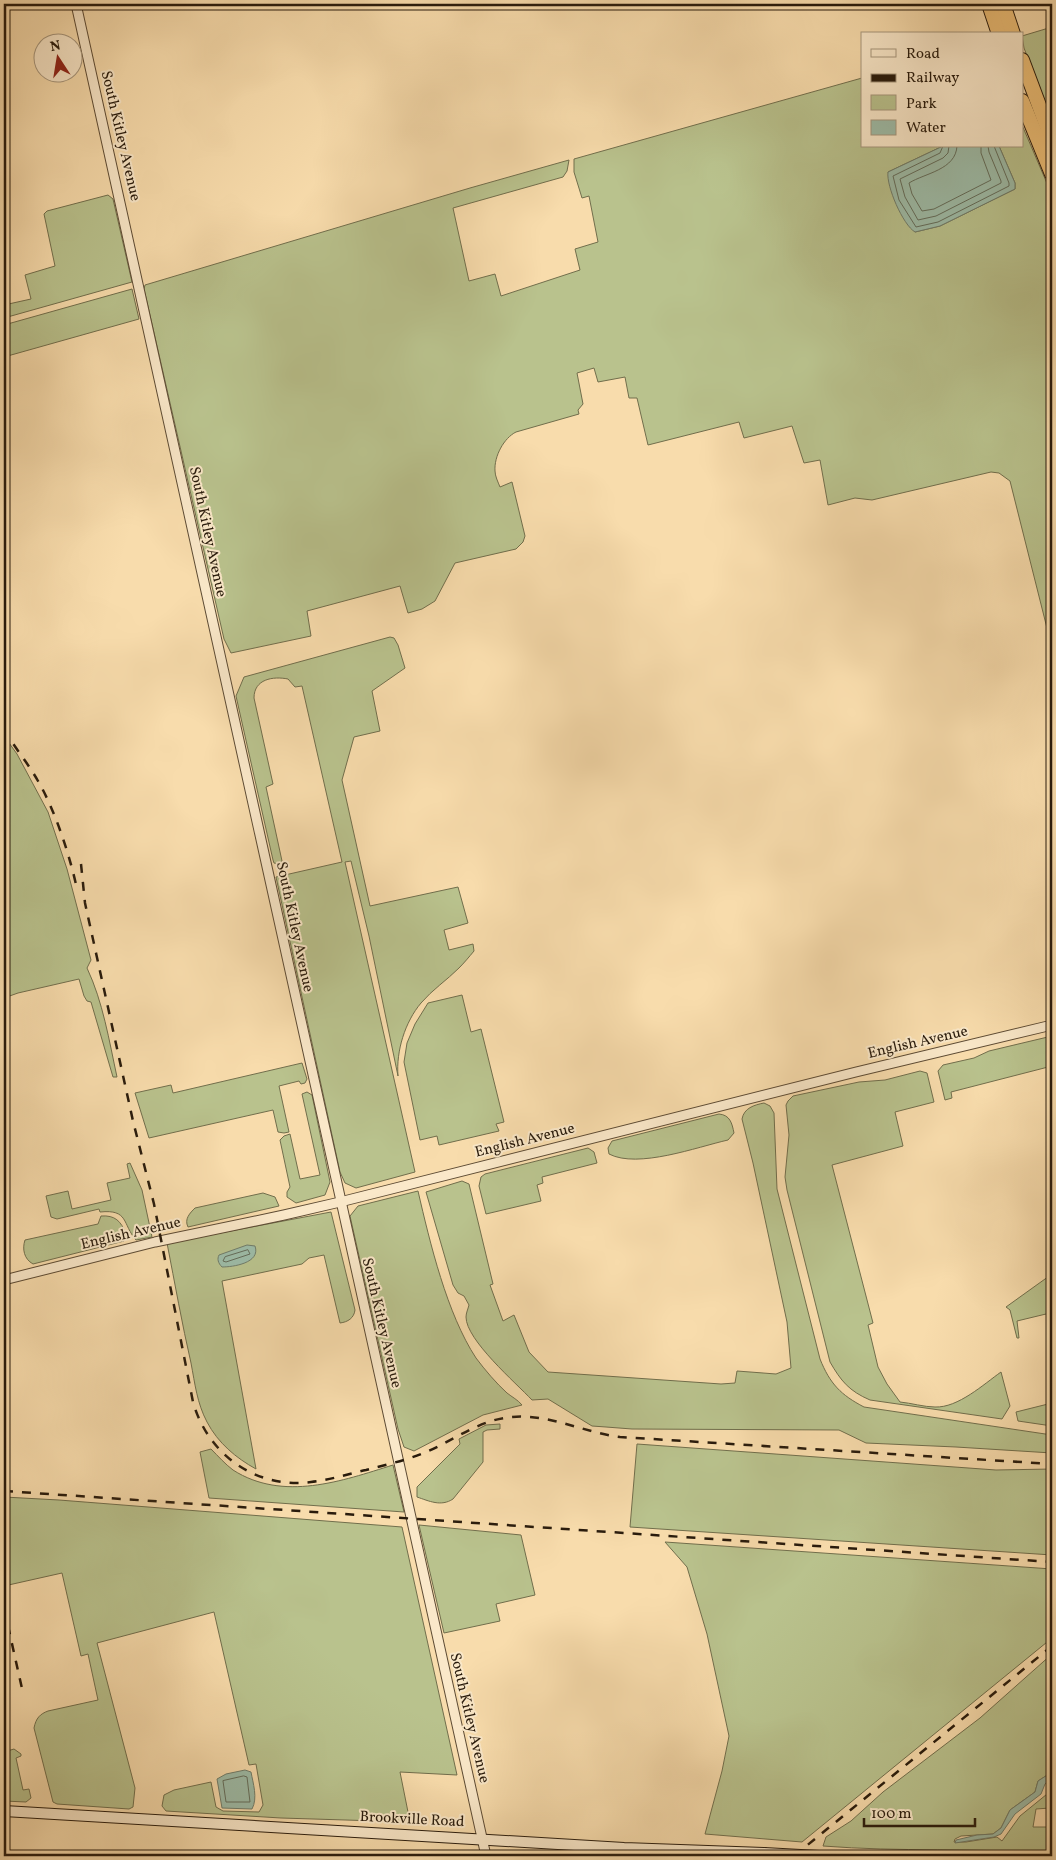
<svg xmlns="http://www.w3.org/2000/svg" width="1056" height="1860" viewBox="0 0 1056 1860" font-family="Vollkorn,serif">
  <rect width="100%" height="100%" fill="#f8dcac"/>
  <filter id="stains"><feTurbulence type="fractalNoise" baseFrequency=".004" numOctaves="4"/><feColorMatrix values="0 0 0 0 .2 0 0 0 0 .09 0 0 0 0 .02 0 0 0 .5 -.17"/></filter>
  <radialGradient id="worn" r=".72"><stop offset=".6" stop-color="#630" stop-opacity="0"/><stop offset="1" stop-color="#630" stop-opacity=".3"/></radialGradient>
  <!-- green -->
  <g fill="#b9c28d" stroke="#716e4c">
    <path d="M1052 27V121L1024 48 1022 36Z"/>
    <path d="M862 78V146H943L888 172 915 232 940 226 1015 189V183L999 146H1022V125L1052 195V648L1010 481 999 473 991 472 872 500 855 498 828 505 820 460 804 463 792 426 744 438 739 422 648 445 637 398H629L625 377 598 382 594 368 577 373 583 404 578 410 579 414 516 432C504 438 494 456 495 471 495 476 498 482 500 487L512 482 525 536 523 542 516 549 455 563 435 601 422 609 408 613 400 586 307 611 311 636 231 653 224 639 144 289 145 285 470 188 569 160 567 171 563 177 453 208 469 281 495 274 501 296 580 270 575 249 598 242 589 196 582 198 574 172V159Z"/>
    <path d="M108 195 113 199 132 282 4 318V305L31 299 25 275 55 266 44 214 47 211Z"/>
    <path d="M132 289 139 319 4 357V325Z"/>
    <path d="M390 637 394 638 398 645 405 668 372 691 380 731 354 737 342 780 370 906 458 887 468 923 444 930 449 950 473 944 474 951C469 957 464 963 459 968 447 980 432 990 421 1003 405 1022 396 1051 398 1076L369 936 351 861 345 862 415 1172 356 1188 345 1183 340 1172 276 877 342 862 302 686 295 687 288 679C273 676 254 679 254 698L273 784 266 787 282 861 278 864 274 863 273 860 236 696 244 677Z"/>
    <path d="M4 736 17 754 48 812 67 869 91 960 87 968C103 1002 109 1040 117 1077H113L91 1002 87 1001 84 996 79 979 18 993 4 998Z"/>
    <path d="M462 995 471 1032 481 1029 504 1122 496 1124 499 1131 439 1145 437 1136 420 1140 404 1062 407 1043 415 1024 428 1003Z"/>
    <path d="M1052 1036V1066L951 1092 952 1098 945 1100 938 1071 943 1065 974 1058 989 1051Z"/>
    <path d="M302 1063 307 1079 305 1083 301 1084 299 1081 279 1086 289 1132 284 1133 278 1132 273 1110 149 1138 135 1093 171 1085 173 1093Z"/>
    <path d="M920 1071 927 1073 934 1102 895 1112 903 1146 832 1165 873 1323 868 1325 878 1367 887 1384 900 1402C911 1403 924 1407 935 1407 958 1408 984 1384 1001 1372L1010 1406 1002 1419 870 1400C849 1391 841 1381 830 1362L787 1190 785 1177 789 1135 786 1105 788 1101 793 1096 859 1082 885 1080Z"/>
    <path d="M307 1092 312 1095 330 1182 325 1195 296 1203 287 1197V1192L290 1187 280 1140 284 1136 290 1134 300 1179 320 1175 302 1094Z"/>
    <path d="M764 1103 770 1106 774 1113 777 1189 820 1359C830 1384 841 1395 864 1407L1052 1435V1453L956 1447 866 1443 839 1430 632 1429 606 1427 592 1426 548 1399 532 1400C516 1383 466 1340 466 1317 466 1313 468 1309 469 1305L464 1296 458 1293 453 1285 426 1192 462 1181 469 1184 493 1284 490 1285 503 1321 514 1315 529 1352 548 1372 721 1384 735 1383 737 1371 776 1374 791 1368 787 1322 753 1163 742 1119C744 1108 754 1105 764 1103Z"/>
    <path d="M719 1114C730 1115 732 1123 734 1133L728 1140C697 1147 638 1169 609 1154L608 1148 612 1141Z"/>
    <path d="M588 1148 594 1152 597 1163 542 1177 543 1183 537 1185 541 1201 486 1214 479 1186 481 1177 485 1174Z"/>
    <path d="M130 1163 142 1190 152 1237 136 1240C122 1224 129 1209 100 1212L99 1209 57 1219 51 1217 46 1196 68 1191 72 1209 111 1200 107 1183 130 1178 127 1164Z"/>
    <path d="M418 1191C430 1243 447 1314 476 1358 485 1370 496 1383 507 1393 512 1397 518 1400 522 1405L483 1415 414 1451 404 1447 398 1429 350 1216 358 1206Z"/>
    <path d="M263 1193 275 1197 279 1206 188 1227C184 1219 190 1213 195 1208Z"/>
    <path d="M331 1212 355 1310C354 1318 348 1322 340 1323L324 1255 309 1258 302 1264 222 1281 256 1469C236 1458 218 1443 207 1422 197 1403 195 1384 191 1363 182 1324 175 1284 167 1243Z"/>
    <path d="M101 1216C115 1215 121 1221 126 1234L124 1241 33 1264C24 1259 22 1249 25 1240L98 1224Z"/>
    <path d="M1052 1274V1321L1046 1314 1017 1321 1019 1338H1017L1010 1310 1006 1307Z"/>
    <path d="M1052 1403V1426L1018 1421 1016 1412Z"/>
    <path d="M500 1424V1429L487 1430 483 1432V1462L453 1499C441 1507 429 1501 417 1497V1487L460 1444 459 1439 486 1425Z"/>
    <path d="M637 1444 996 1470 1052 1469V1555L630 1527Z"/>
    <path d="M211 1449C218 1456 225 1464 233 1470 283 1502 342 1481 393 1465L404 1512 209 1498 200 1452Z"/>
    <path d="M4 1497 59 1500 402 1527 457 1775 400 1772 410 1822 281 1818 166 1811 162 1806 164 1795 174 1790 211 1782 216 1807 223 1811 259 1812 263 1805 256 1764 249 1765 214 1612 97 1643 135 1788 133 1807 129 1809 57 1804 53 1802 34 1728C36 1718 40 1714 48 1711L98 1700 88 1654 81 1656 62 1573 4 1586Z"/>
    <path d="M419 1525 521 1535 535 1595 496 1604 500 1621 444 1633Z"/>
    <path d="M665 1542 1052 1569V1638L802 1842 705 1834 722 1771 729 1736 707 1634 687 1567Z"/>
    <path d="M1052 1654V1772L1038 1781 1035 1792 1010 1810 1001 1828 993 1834 961 1836 955 1839 954 1842H966L997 1837 1002 1841 1020 1816 1052 1790V1802L1050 1808 1036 1809 1033 1827H1052V1853C976 1848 899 1852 823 1846L826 1837 851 1821 883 1792 980 1718Z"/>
    <path d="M14 1749 21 1754V1756L16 1758 23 1790 29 1789 31 1798 26 1802 4 1801V1752Z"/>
  </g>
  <!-- water -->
  <g fill="#9dbca8" stroke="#6f7c6a">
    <path d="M943 146H999L1015 183V189L940 226 915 232C903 225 886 186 888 172Z"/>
    <path d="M247 1245 255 1246C261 1263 233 1267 222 1267 218 1263 217 1259 219 1255Z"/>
    <path d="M245 1770 251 1772C253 1783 258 1798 252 1809L222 1808 217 1779 226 1774Z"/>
    <path d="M1052 1772V1778L1045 1784 1041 1794 1015 1814 1001 1834 994 1837 955 1843 956 1840 977 1835 993 1834 1001 1828 1010 1810 1035 1792 1038 1781Z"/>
  </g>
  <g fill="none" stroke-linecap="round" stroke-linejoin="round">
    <!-- shore -->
    <g stroke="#636c5a" stroke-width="1">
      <path d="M943 146 940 153 893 176 899 200 916 227 938 222 1009 186V183L994 146"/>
      <path d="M949 146 948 153 943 158 900 179 905 197 918 220 936 216 1001 183V181L989 152 988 146"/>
      <path d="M957 146C956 170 925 173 909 183L912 194 922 211 934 209 991 180 981 153V146"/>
      <path d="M248 1250 250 1254 226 1262 223 1261 225 1257Z"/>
      <path d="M244 1776 247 1777 250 1802H226L223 1781Z"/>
    </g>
    <!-- tertiary casing -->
    <g stroke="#5d4b34" stroke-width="11">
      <g id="tertiary">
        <path d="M76 4 486 1856"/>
        <path d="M4 1280 155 1242 284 1215 340 1202 856 1072 1052 1025"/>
      </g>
    </g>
    <!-- secondary casing -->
    <g stroke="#291b0c" stroke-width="12">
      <path id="secondary" d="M4 1811 624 1848 764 1853"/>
    </g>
    <!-- motorway casing -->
    <g stroke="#291b0c" stroke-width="16">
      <g id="motorway">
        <path d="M989 4 999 34"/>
        <path d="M1003 4 1013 34"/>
        <path d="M1022 60 1052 140"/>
        <path d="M1022 101 1052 174"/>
      </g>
    </g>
    <!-- tertiary -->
    <use href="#tertiary" stroke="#fae8c9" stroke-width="9"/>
    <!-- secondary -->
    <use href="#secondary" stroke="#fae8c9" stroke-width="10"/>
    <!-- motorway -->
    <use href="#motorway" stroke="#ecbe76" stroke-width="14"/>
    <!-- rail -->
    <g stroke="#291b0c" stroke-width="2.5" stroke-dasharray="9 9" stroke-linecap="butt">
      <path d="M4 729C14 747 28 763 38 781 55 810 70 856 77 889"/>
      <path d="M81 864 85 903 133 1121 154 1204 193 1402C208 1455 256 1489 311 1482 330 1480 348 1474 366 1470 384 1465 404 1461 421 1454 450 1443 474 1423 504 1418 544 1411 581 1432 620 1437L1052 1464"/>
      <path d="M4 1491 1052 1562"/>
      <path d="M4 1608 23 1693"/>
      <path d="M794 1856 1052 1646"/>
    </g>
    <!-- secondary-bridge casing -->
    <g stroke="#291b0c" stroke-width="12" stroke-linecap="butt">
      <path id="secondary-bridge" d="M764 1853 819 1856"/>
    </g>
    <!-- secondary-bridge -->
    <use href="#secondary-bridge" stroke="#fae8c9" stroke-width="10"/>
  </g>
  <g text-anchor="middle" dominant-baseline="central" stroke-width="4" stroke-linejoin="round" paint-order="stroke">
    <!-- street labels -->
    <g font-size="15" fill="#291b0c" stroke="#fae8c9">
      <text transform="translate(120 136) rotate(77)">South Kitley Avenue</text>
      <text transform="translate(207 532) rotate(78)">South Kitley Avenue</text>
      <text transform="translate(294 927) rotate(78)">South Kitley Avenue</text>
      <text transform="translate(918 1043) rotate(-13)">English Avenue</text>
      <text transform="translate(525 1141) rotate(-14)">English Avenue</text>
      <text transform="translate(131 1234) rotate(-13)">English Avenue</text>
      <text transform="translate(381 1323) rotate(77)">South Kitley Avenue</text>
      <text transform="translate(469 1718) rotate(77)">South Kitley Avenue</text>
      <text transform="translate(412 1820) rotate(3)">Brookville Road</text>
    </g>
  </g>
  <!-- margin -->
  <rect width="1056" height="1860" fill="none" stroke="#f8dcac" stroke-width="20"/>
  <rect x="5" y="5" width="1046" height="1850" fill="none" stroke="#291b0c" stroke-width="2.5"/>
  <rect x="10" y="10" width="1036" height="1840" fill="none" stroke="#291b0c"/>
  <!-- legend -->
  <rect x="861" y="32" width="162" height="115" fill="#fae8c9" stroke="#a6967d"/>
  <rect x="871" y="49" width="25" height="8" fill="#fae8c9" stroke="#a6967d"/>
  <text x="906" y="58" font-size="15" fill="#291b0c">Road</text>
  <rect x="871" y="74" width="25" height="8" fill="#291b0c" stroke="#a6967d"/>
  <text x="906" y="82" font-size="15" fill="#291b0c">Railway</text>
  <rect x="871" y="95" width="25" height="15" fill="#b9c28d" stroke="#a6967d"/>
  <text x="906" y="108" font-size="15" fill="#291b0c">Park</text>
  <rect x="871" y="120" width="25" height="15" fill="#9dbca8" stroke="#a6967d"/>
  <text x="906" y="132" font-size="15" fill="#291b0c">Water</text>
  <!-- north arrow -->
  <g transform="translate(58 58) rotate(348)"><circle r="24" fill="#fae8c9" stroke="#a6967d"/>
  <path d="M0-4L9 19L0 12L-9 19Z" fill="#8f2418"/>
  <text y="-8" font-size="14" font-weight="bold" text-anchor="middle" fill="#291b0c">N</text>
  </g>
  <!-- scale -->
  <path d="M864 1818v8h111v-8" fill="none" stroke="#291b0c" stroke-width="2.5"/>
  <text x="871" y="1818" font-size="15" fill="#291b0c" stroke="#fae8c9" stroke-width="4" paint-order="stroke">100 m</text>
  <rect width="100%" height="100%" filter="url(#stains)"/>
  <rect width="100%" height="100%" fill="url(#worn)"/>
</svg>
